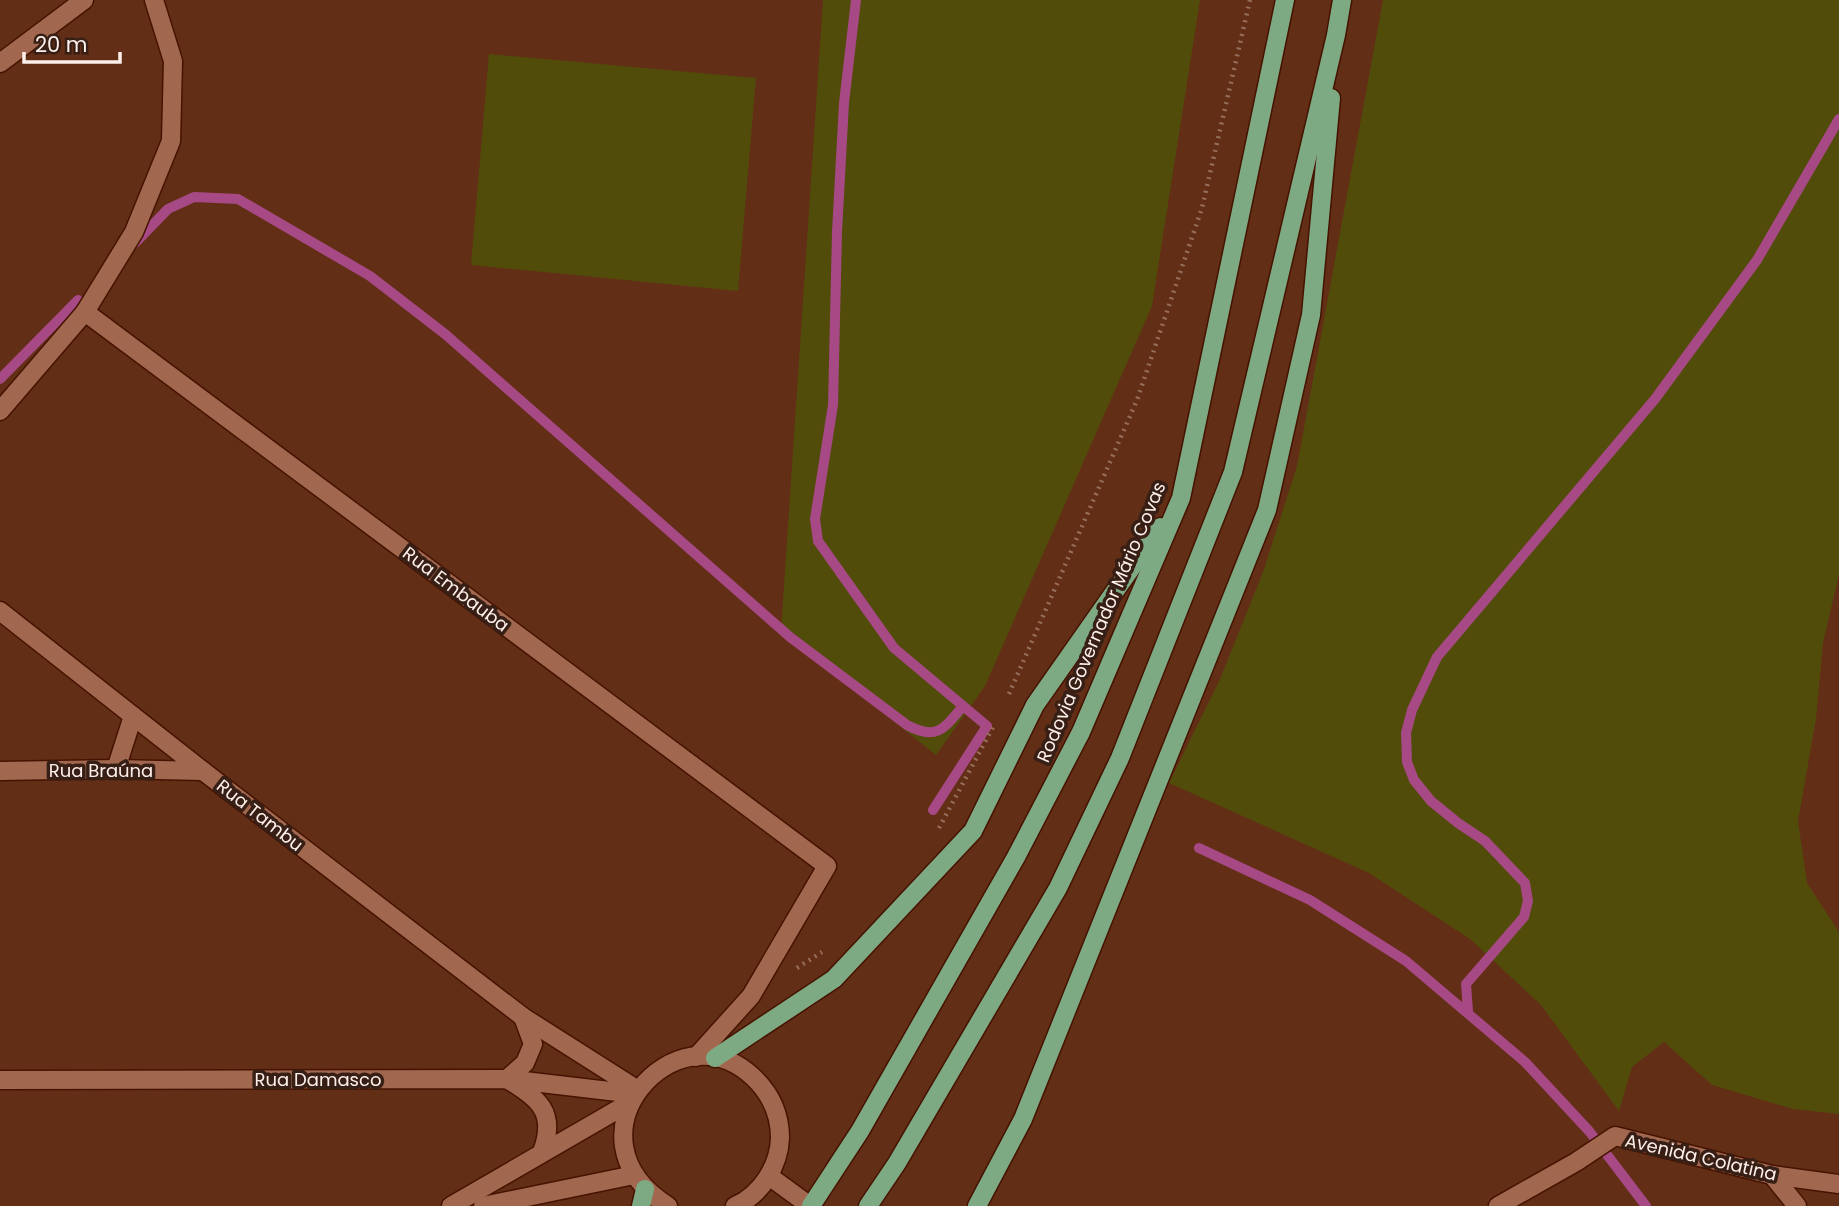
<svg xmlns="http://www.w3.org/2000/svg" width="1839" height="1206" viewBox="0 0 1839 1206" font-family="Poppins,sans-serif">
  <rect width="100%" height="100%" fill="#632e16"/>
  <!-- green -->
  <g fill="#524c0a">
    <path d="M823 0H1200L1152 306 985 686 936 755 781 631Z"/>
    <path d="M1383 0H1839V574L1823 643 1816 719 1798 821 1807 883 1839 932V1114L1793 1109 1712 1085 1664 1042 1632 1067 1619 1111 1541 1005 1470 939 1369 873 1169 783 1220 679 1263 572 1297 466Z"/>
    <path d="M489 54 756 78 738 291 471 265Z"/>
  </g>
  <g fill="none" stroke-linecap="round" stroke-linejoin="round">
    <!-- stream -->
    <g stroke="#a64985" stroke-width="10">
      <path d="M856 0 844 103 837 232 833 405 815 519 818 541 894 648 987 726 933 810"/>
      <path d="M135 243 168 209 194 197 238 199 370 276 445 334 790 637 907 725C936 741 944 729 963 706"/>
      <path d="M0 379 78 300"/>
      <path d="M1199 848 1310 900 1406 961 1525 1062 1589 1131 1646 1206"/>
      <path d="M1468 1011 1466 984 1524 917 1528 901 1525 883 1485 841 1458 823 1431 801 1414 780 1407 762 1406 733 1412 710 1437 657 1655 399 1757 260 1839 119"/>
    </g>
    <!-- minor casing -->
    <g stroke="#451300" stroke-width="21">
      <g id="minor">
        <path d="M0 63 84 0"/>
        <path d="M85 312 827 866 751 996 696 1057"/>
        <path d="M0 411 85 312 134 232 171 141 173 61 154 0"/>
        <path d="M0 611 203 771 523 1017 638 1090"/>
        <path d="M116 769 133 716"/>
        <path d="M0 771 116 769 203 771"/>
        <path d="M523 1017 533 1044 525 1063 507 1079C539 1099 557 1112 542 1152"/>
        <path d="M0 1080 507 1079 635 1094"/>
        <path d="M1772 1175 1797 1206"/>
        <path d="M451 1206 629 1103"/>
        <path d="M483 1206 634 1175"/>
        <path d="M668 1206C558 1137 676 1004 753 1077 770 1093 780 1114 780 1138 779 1166 761 1195 735 1206"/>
        <path d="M1498 1206 1576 1162 1615 1136 1772 1175 1839 1184"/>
      </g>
    </g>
    <!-- tertiary casing -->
    <g stroke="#451300" stroke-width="21">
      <path id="tertiary" d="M769 1176 810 1206"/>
    </g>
    <!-- primary casing -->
    <g stroke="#451300" stroke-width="21">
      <g id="primary">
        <path d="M715 1058 834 979 973 831 1035 705 1160 527"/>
        <path d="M641 1206 645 1189"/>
        <path d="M811 1206 860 1131 1016 857 1081 732 1181 498 1285 0"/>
        <path d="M868 1206 897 1163 1058 888 1120 758 1233 472 1336 35 1342 0"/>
        <path d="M977 1206 1023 1119 1267 510 1311 315 1331 98"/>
      </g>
    </g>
    <!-- path -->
    <g stroke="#966e5c" stroke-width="4.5" stroke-dasharray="2 5" stroke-linecap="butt">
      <path d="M1009 694 1137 400 1202 208 1250 0"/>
      <path d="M939 828 993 727"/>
      <path d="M797 968 822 952"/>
    </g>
    <!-- minor -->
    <use href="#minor" stroke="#a2684f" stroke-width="18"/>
    <!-- tertiary -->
    <use href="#tertiary" stroke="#a2684f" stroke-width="18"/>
    <!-- primary -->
    <use href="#primary" stroke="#7daa83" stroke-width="18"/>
  </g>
  <g text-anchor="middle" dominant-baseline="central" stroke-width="7" stroke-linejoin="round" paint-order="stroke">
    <!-- street labels -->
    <g font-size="18" fill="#fdefe9" stroke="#371f15">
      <text transform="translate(456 589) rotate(37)">Rua Embauba</text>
      <text transform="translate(1101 622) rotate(-67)">Rodovia Governador Mário Covas</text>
      <text x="101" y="770">Rua Braúna</text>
      <text transform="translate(260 815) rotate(38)">Rua Tambu</text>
      <text x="318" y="1079">Rua Damasco</text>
      <text transform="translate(1701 1157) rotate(13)">Avenida Colatina</text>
    </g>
  </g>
  <!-- scale -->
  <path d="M24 52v10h96v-10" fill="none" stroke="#fdefe9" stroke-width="3.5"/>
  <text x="35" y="52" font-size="21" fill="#fdefe9" stroke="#371f15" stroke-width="5" paint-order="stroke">20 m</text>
</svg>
